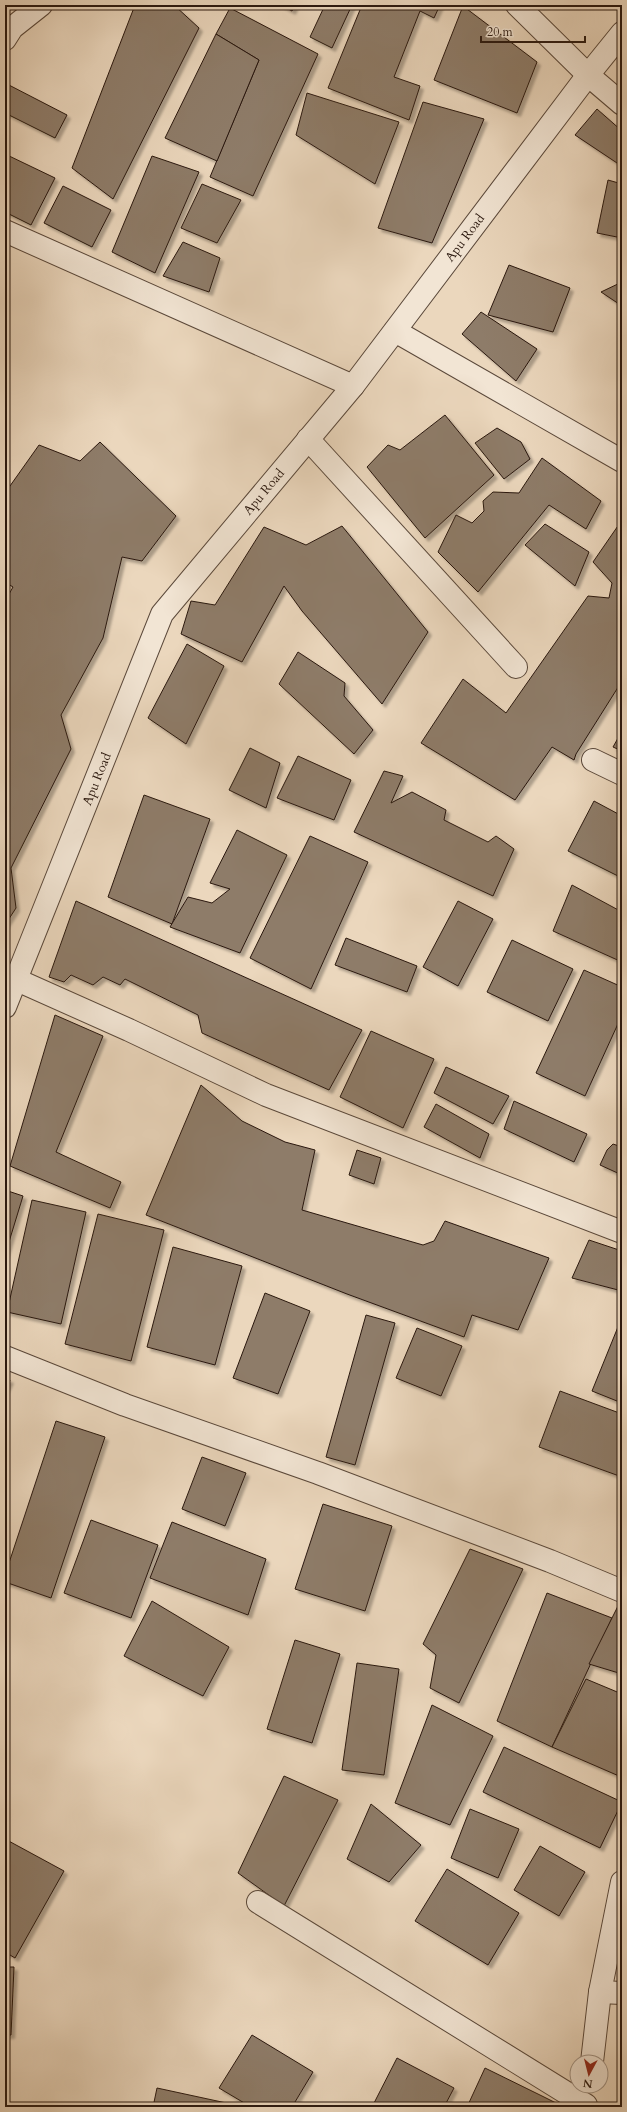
<svg xmlns="http://www.w3.org/2000/svg" width="627" height="2112" viewBox="0 0 627 2112" font-family="Cardo,serif">
  <defs>
    <filter id="shadow"><feDropShadow dx="3.5" dy="3.5" stdDeviation="1" flood-color="#0004"/></filter>
  </defs>
  <rect width="100%" height="100%" fill="#ebd7bd"/>
  <filter id="stains"><feTurbulence type="fractalNoise" baseFrequency=".005" numOctaves="4"/><feColorMatrix values="0 0 0 0 .2 0 0 0 0 .09 0 0 0 0 .02 0 0 0 .5 -.17"/></filter>
  <radialGradient id="worn" r=".72"><stop offset=".6" stop-color="#630" stop-opacity="0"/><stop offset="1" stop-color="#630" stop-opacity=".3"/></radialGradient>
  <!-- building -->
  <g fill="#8e7b69" stroke="#2a180f" filter="url(#shadow)">
    <path d="M135 5H174L199 28 113 199 72 168Z"/>
    <path d="M281 5H295L292 11Z"/>
    <path d="M325 5H352L332 48 310 37Z"/>
    <path d="M362 5H440L434 18 420 11 394 77 420 86 409 120 328 88Z"/>
    <path d="M463 6 537 62 517 113 434 80Z"/>
    <path d="M230 8 318 54 253 196 210 177 259 60 216 34Z"/>
    <path d="M216 34 259 60 217 161 165 138Z"/>
    <path d="M5 83 67 115 55 138 5 113Z"/>
    <path d="M307 93 399 122 375 184 296 135Z"/>
    <path d="M423 102 484 119 432 243 378 228Z"/>
    <path d="M597 109 622 131V154L617 163 575 135Z"/>
    <path d="M5 154 55 178 31 225 5 212Z"/>
    <path d="M152 156 199 172 155 273 112 252Z"/>
    <path d="M608 180 622 184V238L597 233Z"/>
    <path d="M202 184 241 200 217 243 181 228Z"/>
    <path d="M63 186 111 210 92 247 44 223Z"/>
    <path d="M183 242 220 258 209 292 163 276Z"/>
    <path d="M509 265 570 288 553 332 488 315Z"/>
    <path d="M622 282V306L601 292Z"/>
    <path d="M481 312 537 349 516 381 462 334Z"/>
    <path d="M445 415 494 475 425 538 367 467 388 445 400 450Z"/>
    <path d="M497 428 521 442 530 459 504 479 475 443Z"/>
    <path d="M100 442 176 516 142 561 122 557 103 638 61 715 71 749 11 868 16 908 5 925V601L13 587 5 582V493L39 445 80 461Z"/>
    <path d="M542 458 601 501 586 529 549 505 478 592 438 552 456 515 472 523 484 511 483 501 493 492 519 493Z"/>
    <path d="M622 520V681L576 754 574 760 552 747 515 800 421 743 463 679 506 713 588 596 609 598 612 583 593 562Z"/>
    <path d="M545 524 589 552 575 586 525 545Z"/>
    <path d="M342 526 428 632 382 704 302 611 284 586 242 662 181 634 191 601 215 605 264 527 306 545Z"/>
    <path d="M187 644 224 666 186 744 148 718Z"/>
    <path d="M298 652 345 683 344 696 373 730 354 754 279 684Z"/>
    <path d="M622 731V751L613 747Z"/>
    <path d="M250 748 280 763 266 808 229 790Z"/>
    <path d="M298 756 351 780 334 820 277 798Z"/>
    <path d="M384 771 403 776 391 803 412 792 446 810 444 820 488 842 496 836 514 849 493 896 354 832Z"/>
    <path d="M144 795 210 819 172 924 108 897Z"/>
    <path d="M594 801 622 816V878L568 851Z"/>
    <path d="M237 830 287 855 240 953 170 927 188 897 212 903 230 889 210 883Z"/>
    <path d="M310 836 368 862 311 989 250 958Z"/>
    <path d="M572 885 622 912V962L553 931Z"/>
    <path d="M76 901 362 1030 329 1090 202 1033 198 1015 125 979 120 985 103 977 93 985 71 975 64 982 49 977Z"/>
    <path d="M458 901 493 919 458 986 423 967Z"/>
    <path d="M346 938 417 966 407 992 335 965Z"/>
    <path d="M512 940 573 969 548 1021 487 992Z"/>
    <path d="M584 970 622 987V1015L585 1096 536 1073Z"/>
    <path d="M55 1015 103 1036 56 1152 121 1182 110 1208 10 1166Z"/>
    <path d="M371 1031 434 1059 403 1128 340 1097Z"/>
    <path d="M446 1067 509 1096 493 1124 434 1093Z"/>
    <path d="M201 1085 242 1121 285 1142 315 1150 302 1210 423 1245 434 1241 445 1221 549 1258 518 1330 472 1315 464 1337 347 1294 146 1215Z"/>
    <path d="M514 1101 587 1134 574 1162 504 1129Z"/>
    <path d="M436 1104 489 1134 480 1158 424 1127Z"/>
    <path d="M613 1144 622 1147V1175L600 1165 607 1150Z"/>
    <path d="M357 1150 381 1158 374 1184 349 1175Z"/>
    <path d="M5 1190 23 1196 5 1255Z"/>
    <path d="M32 1200 86 1212 61 1324 7 1312Z"/>
    <path d="M98 1214 164 1230 131 1361 65 1344Z"/>
    <path d="M589 1240 622 1251V1291L572 1278Z"/>
    <path d="M173 1247 242 1266 215 1365 147 1347Z"/>
    <path d="M265 1293 310 1311 278 1394 233 1378Z"/>
    <path d="M366 1315 395 1323 355 1465 326 1457Z"/>
    <path d="M622 1317V1403L592 1391Z"/>
    <path d="M417 1328 462 1346 441 1396 396 1378Z"/>
    <path d="M5 1378 10 1380 5 1390Z"/>
    <path d="M560 1391 622 1414V1477L539 1447Z"/>
    <path d="M56 1421 105 1437 51 1598 5 1582V1575Z"/>
    <path d="M202 1457 246 1473 225 1526 182 1509Z"/>
    <path d="M323 1504 392 1526 365 1611 295 1589Z"/>
    <path d="M91 1520 158 1545 131 1618 64 1593Z"/>
    <path d="M172 1522 266 1559 248 1615 150 1578Z"/>
    <path d="M470 1549 523 1569 459 1703 430 1688 436 1655 423 1644Z"/>
    <path d="M547 1593 612 1618 552 1747 497 1721Z"/>
    <path d="M152 1601 229 1647 203 1696 124 1656Z"/>
    <path d="M618 1606 622 1608V1674L589 1664Z"/>
    <path d="M295 1640 340 1654 312 1743 267 1729Z"/>
    <path d="M357 1663 399 1669 384 1775 342 1770Z"/>
    <path d="M586 1679 622 1694V1770L619 1776 552 1747Z"/>
    <path d="M432 1705 493 1736 450 1825 395 1803Z"/>
    <path d="M504 1747 622 1802 600 1848 483 1792Z"/>
    <path d="M284 1776 338 1800 284 1906 238 1873Z"/>
    <path d="M371 1804 421 1845 389 1882 347 1859Z"/>
    <path d="M470 1809 519 1829 498 1878 451 1858Z"/>
    <path d="M5 1839 64 1871 15 1958 5 1952Z"/>
    <path d="M540 1846 585 1872 559 1916 514 1890Z"/>
    <path d="M447 1869 519 1913 488 1965 415 1921Z"/>
    <path d="M5 1967H14L11 2035H5Z"/>
    <path d="M252 2035 313 2072 292 2107H251L219 2088Z"/>
    <path d="M397 2058 454 2088 444 2107H372Z"/>
    <path d="M485 2068 544 2097 558 2104 557 2107H467Z"/>
    <path d="M157 2088 231 2104 230 2107H153Z"/>
  </g>
  <g fill="none" stroke-linecap="round" stroke-linejoin="round">
    <!-- minor casing -->
    <g stroke="#5a483a" stroke-width="24">
      <g id="minor">
        <path d="M517 5 588 75 622 104"/>
        <path d="M5 39 12 28 41 5"/>
        <path d="M5 231 353 386"/>
        <path d="M395 331 622 461"/>
        <path d="M308 439 516 667"/>
        <path d="M593 760 622 774"/>
        <path d="M17 980 129 1030 266 1095 622 1232"/>
        <path d="M5 1007 162 614 353 386 588 75 622 33"/>
        <path d="M5 1357 125 1405 318 1473 550 1561 622 1591"/>
        <path d="M258 1902 586 2105"/>
        <path d="M600 1992 622 1993"/>
        <path d="M592 2062 600 1992 622 1882"/>
      </g>
    </g>
    <!-- minor -->
    <use href="#minor" stroke="#f2e5d4" stroke-width="22"/>
  </g>
  <g text-anchor="middle" dominant-baseline="central" stroke-width="3" stroke-linejoin="round" paint-order="stroke">
    <!-- street labels -->
    <g font-size="13" fill="#2a180f" stroke="#f2e5d4">
      <text transform="translate(465 238) rotate(-53)">Apu Road</text>
      <text transform="translate(264 492) rotate(-50)">Apu Road</text>
      <text transform="translate(97 779) rotate(-68)">Apu Road</text>
    </g>
  </g>
  <!-- margin -->
  <rect width="627" height="2112" fill="none" stroke="#ebd7bd" stroke-width="20"/>
  <rect x="6" y="6" width="615" height="2100" fill="none" stroke="#2a180f" stroke-width="2"/>
  <rect x="10" y="10" width="607" height="2092" fill="none" stroke="#2a180f"/>
  <!-- north arrow -->
  <g transform="translate(589 2074) rotate(187)"><circle r="19" fill="#f2e5d4" stroke="#a29385"/>
  <path d="M0-3L7 15L0 10L-7 15Z" fill="#8f2418"/>
  <text y="-6" font-size="11" font-weight="bold" text-anchor="middle" fill="#2a180f">N</text>
  </g>
  <!-- scale -->
  <path d="M481 36v6h104v-6" fill="none" stroke="#2a180f" stroke-width="2"/>
  <text x="487" y="36" font-size="12" fill="#2a180f" stroke="#f2e5d4" stroke-width="3" paint-order="stroke">20 m</text>
  <rect width="100%" height="100%" filter="url(#stains)"/>
  <rect width="100%" height="100%" fill="url(#worn)"/>
</svg>
